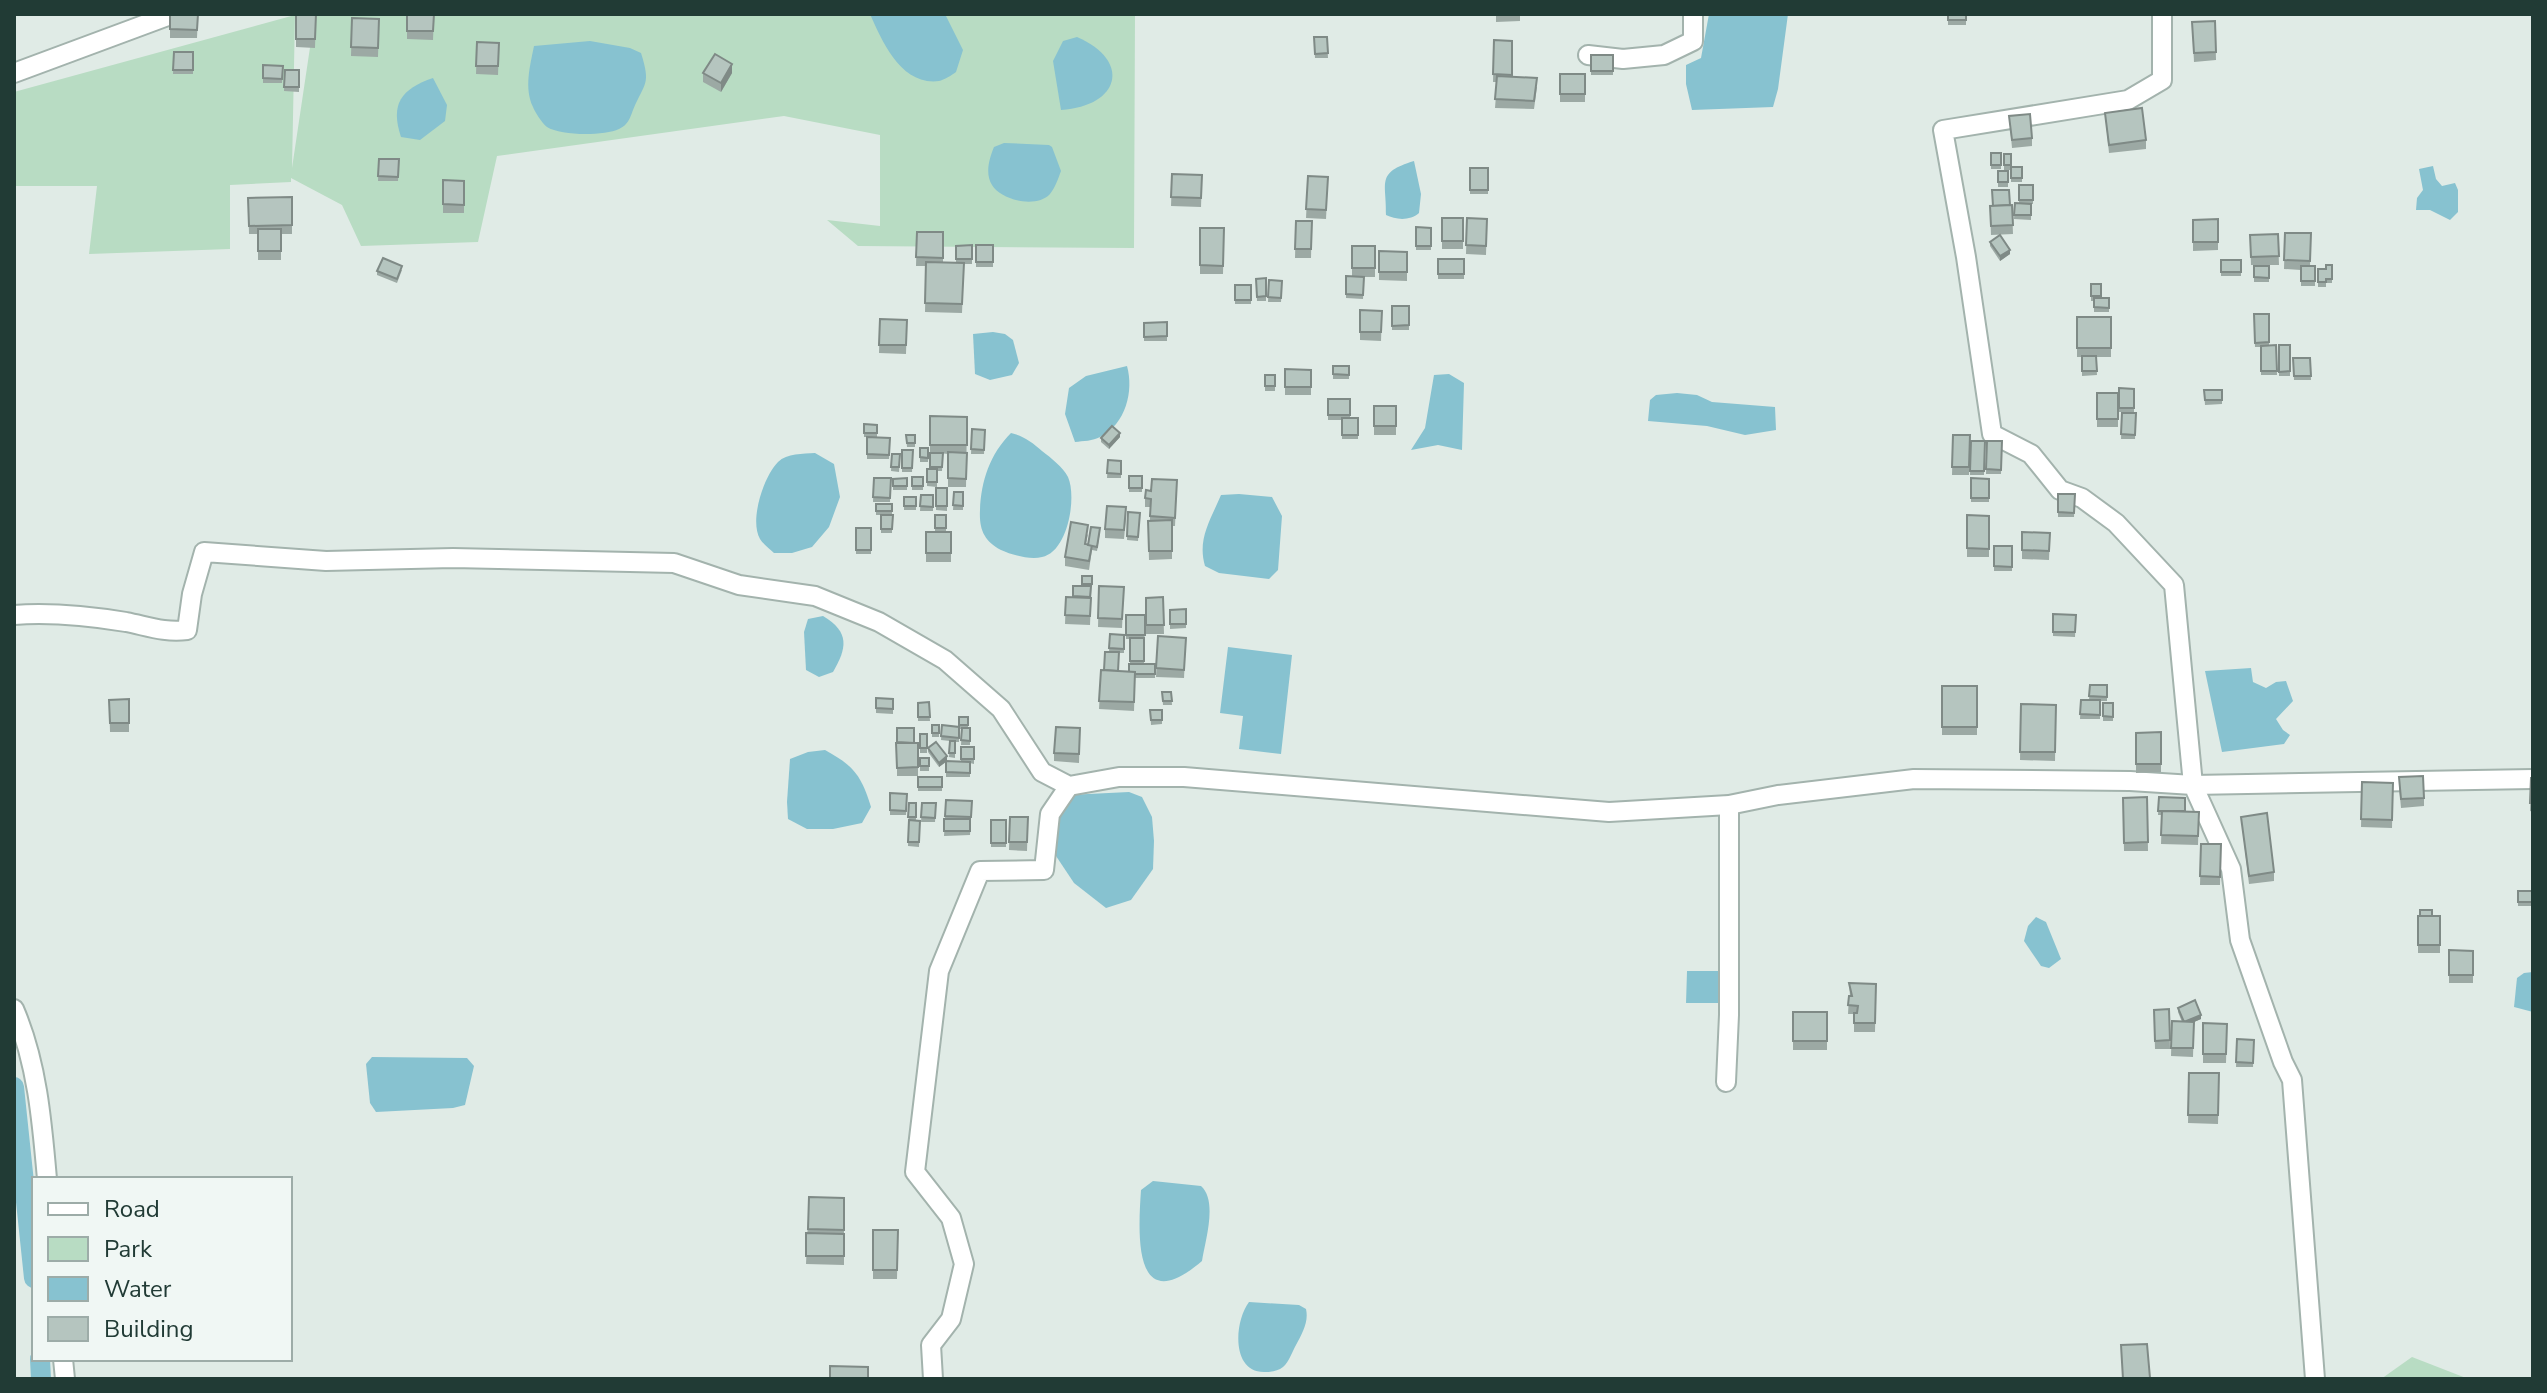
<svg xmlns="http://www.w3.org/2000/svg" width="2547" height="1393" viewBox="0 0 2547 1393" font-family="'Nunito Sans',sans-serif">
  <rect width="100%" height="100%" fill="#e0ebe6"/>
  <!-- green -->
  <g fill="#b8dcc3">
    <path d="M315 14H1135L1134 248 858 246 827 220 880 226V135L784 116 497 156 478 242 361 246 342 205 291 178V182L230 185V249L89 254 97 186H15L14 92 295 15 292 168Z"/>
    <path d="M2412 1357 2466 1378V1379H2381Z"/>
  </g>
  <!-- water -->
  <g fill="#87c2d0">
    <path d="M870 14H945L963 50 956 72C952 75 944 80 939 81 901 86 882 41 870 14Z"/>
    <path d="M1709 14H1788L1778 89 1773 107 1692 110 1686 84V65L1701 58Z"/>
    <path d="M1077 37C1132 61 1120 106 1061 110L1053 61 1063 41Z"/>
    <path d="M590 41 630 48 641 53C651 85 645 82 633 110 630 118 628 125 619 129 604 136 561 136 547 127 542 123 535 112 533 107 524 88 530 66 534 46Z"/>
    <path d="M433 78 447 105 445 121 420 140 401 137C390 104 401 89 433 78Z"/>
    <path d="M1004 143 1049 145 1052 147 1061 171C1058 179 1055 188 1050 194 1036 209 1001 200 992 185 985 174 989 159 994 147Z"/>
    <path d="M1414 161 1421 194 1419 213C1410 221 1396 220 1386 215 1387 182 1375 173 1414 161Z"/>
    <path d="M2433 166 2436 179 2442 186 2455 183 2458 190V212L2450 220 2430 210H2416L2417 198 2423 190 2419 169Z"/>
    <path d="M993 332 1005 334 1013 340 1019 363 1012 375 990 380 975 374 973 334Z"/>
    <path d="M1127 366C1134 391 1126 424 1100 437 1093 441 1083 441 1075 442L1065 414 1069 388 1086 376Z"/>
    <path d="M1449 374 1464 383 1462 450 1438 445 1411 450 1425 428 1434 375Z"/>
    <path d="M1677 393 1697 395 1712 402 1775 407 1776 430 1745 435 1707 426 1648 421 1650 400 1656 395Z"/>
    <path d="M1011 433C1024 436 1032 442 1042 451 1051 458 1063 467 1068 477 1077 497 1068 552 1042 557 1030 560 1012 555 1001 550 984 541 979 529 980 510 981 481 990 454 1011 433Z"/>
    <path d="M815 453 834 464 840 497 829 527 812 547 792 553H774C770 549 763 544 760 539 749 520 764 476 778 462 787 453 803 454 815 453Z"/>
    <path d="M1239 494 1272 497 1282 516 1278 570 1269 579 1219 573 1205 566C1197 539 1211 519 1221 495Z"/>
    <path d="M823 616C850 632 847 648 833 672L819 677 806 670 804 632 808 619Z"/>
    <path d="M1228 647 1292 655 1281 754 1239 749 1243 716 1220 713Z"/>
    <path d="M2251 668 2253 682 2266 688 2276 682 2286 681 2293 701 2276 719 2283 730 2290 735 2284 744 2222 752 2205 671Z"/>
    <path d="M825 750C854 766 861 775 871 807L862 823 833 829H807L788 819 787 802 790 759 808 752Z"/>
    <path d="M1129 792 1142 797 1152 817 1154 841 1153 869 1131 900 1106 908 1074 883 1054 853 1058 820 1068 795Z"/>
    <path d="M2036 917 2046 922 2061 959 2049 968 2041 966 2024 941 2028 926Z"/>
    <path d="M1687 971H1722L1721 1003H1686Z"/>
    <path d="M2533 972V1012L2514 1007 2517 978 2524 973Z"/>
    <path d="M372 1057 467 1058 474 1066 465 1105 453 1108 376 1112 370 1103 366 1064Z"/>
    <path d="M1153 1181 1201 1186C1218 1201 1205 1241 1202 1261 1133 1320 1138 1235 1141 1190Z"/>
    <path d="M1249 1302 1299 1305 1306 1309C1309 1322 1302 1334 1296 1345 1292 1352 1289 1362 1283 1367 1278 1371 1271 1372 1265 1372 1231 1373 1234 1322 1249 1302Z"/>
  </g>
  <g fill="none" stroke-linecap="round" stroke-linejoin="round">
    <!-- canal -->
    <g stroke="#87c2d0" stroke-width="20">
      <path d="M14 1087 34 1278"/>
      <path d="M40 1359 41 1379"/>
    </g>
    <!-- street casing -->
    <g stroke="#a3b3ad" stroke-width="22">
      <g id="street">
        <path d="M2162 14V80L2128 100 1943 130 1966 257 1992 434 2031 454 2060 490 2082 498 2116 523 2174 585 2193 785 2533 779"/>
        <path d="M1588 55 1623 59 1664 55 1693 41V14"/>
        <path d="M14 73 173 14"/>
        <path d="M14 615C51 612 89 616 126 622 147 626 165 633 187 630L192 594 204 552 326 561 453 558 674 563 739 585 815 596 879 622 945 660 1001 709 1042 772 1069 786 1119 777H1184L1609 812 1729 805 1778 795 1914 779 2130 781 2193 785 2231 869 2240 940 2283 1062 2292 1080 2315 1379"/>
        <path d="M14 1009C37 1062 42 1121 47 1179"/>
        <path d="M1726 1082 1729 1015V805"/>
        <path d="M63 1359 65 1379"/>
        <path d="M933 1379 931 1345 951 1319 964 1264 951 1218 915 1172 939 971 980 871 1044 870 1050 814 1069 786"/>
      </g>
    </g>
    <!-- street -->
    <use href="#street" stroke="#fff" stroke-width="18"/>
  </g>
  <!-- wall -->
  <g fill="#9ca9a4">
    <path d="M198 14 197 38H170V29Z"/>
    <path d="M296 14H316L315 48 296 47Z"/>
    <path d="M407 14H434L433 40 407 39Z"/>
    <path d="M1496 14H1520V21L1496 22Z"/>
    <rect x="1948" y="14" width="18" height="11"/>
    <path d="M352 18 379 19 378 57 351 56Z"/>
    <path d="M2215 21 2216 60 2194 62 2192 22Z"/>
    <path d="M1314 37H1327L1328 58H1315Z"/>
    <path d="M1494 40 1512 41V77L1537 87 1534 109 1495 108 1497 82H1493Z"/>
    <path d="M477 42 499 43 498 75 476 74Z"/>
    <path d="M174 52H193V74H173Z"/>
    <rect x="1591" y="55" width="22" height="20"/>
    <path d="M263 65 283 66 282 83H263Z"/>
    <path d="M285 70H299V92L284 91Z"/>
    <path d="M703 73H732L721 92 703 82Z"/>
    <rect x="1560" y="74" width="25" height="28"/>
    <path d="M2105 113 2146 140V149L2109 153Z"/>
    <path d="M2009 116 2032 138V146L2012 148Z"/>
    <rect x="1991" y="153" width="10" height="16"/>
    <path d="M2004 154H2011V167H2022V182H2011V170H2004Z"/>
    <path d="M379 159H399L398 181H378Z"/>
    <rect x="1470" y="168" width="18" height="26"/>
    <rect x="1998" y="171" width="10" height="16"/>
    <path d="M1172 174 1202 175 1201 207 1171 206Z"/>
    <path d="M1308 176 1328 177 1326 219 1306 218Z"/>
    <path d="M443 180 464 181V213H443Z"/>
    <path d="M2019 185H2033V204H2031V220L2014 219 2015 203H2019Z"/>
    <path d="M292 197V234H281V260H258V234H249L248 198Z"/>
    <path d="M2012 205 2013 234 1991 235 1990 206Z"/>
    <rect x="1442" y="218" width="21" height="31"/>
    <path d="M1467 218 1487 219 1486 255 1466 254Z"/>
    <path d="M2218 219V250L2193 251V220Z"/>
    <path d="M1296 221H1312L1311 258H1295Z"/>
    <path d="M1416 227 1431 228V250H1416Z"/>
    <path d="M1200 228H1224L1223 274H1200Z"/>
    <path d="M917 232H943V262L956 263V246L972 245V264H964L962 313 925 312 926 266H916Z"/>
    <path d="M2285 233H2311L2310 266H2315V286H2301V270L2284 269Z"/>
    <path d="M2278 234 2279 265H2251L2250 235Z"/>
    <path d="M1990 242 2010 254 2000 261 1990 246Z"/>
    <rect x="976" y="245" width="17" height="22"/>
    <path d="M1352 246H1375V277H1364L1363 299 1346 298V276H1352Z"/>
    <path d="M1379 251 1407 252V281L1379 280Z"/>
    <rect x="1438" y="259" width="26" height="20"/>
    <rect x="2221" y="260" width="20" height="16"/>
    <path d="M2332 265V283H2326V287H2318V269H2326Z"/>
    <rect x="2254" y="266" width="15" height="16"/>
    <path d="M402 270 397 283 377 275V271Z"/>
    <path d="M1266 278V301H1257L1256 279Z"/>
    <path d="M1269 280 1282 281 1281 302H1268Z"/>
    <path d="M2091 284H2101V298H2109V312H2094V301H2091Z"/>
    <rect x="1235" y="285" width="16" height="19"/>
    <rect x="1392" y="306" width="17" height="24"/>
    <path d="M1360 310 1382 311 1381 341 1360 340Z"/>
    <path d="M2254 314H2269V345H2276L2277 375H2261V347H2255Z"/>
    <path d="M2077 317H2111V357H2096L2097 375 2082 376V357H2077Z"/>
    <path d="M880 319 907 320 906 354 879 353Z"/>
    <path d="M1167 322V341H1144V323Z"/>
    <rect x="2279" y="345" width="11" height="31"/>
    <path d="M2293 358H2310L2311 380H2294Z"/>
    <rect x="1333" y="366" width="16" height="13"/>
    <path d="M1285 369 1311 370V395H1285Z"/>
    <rect x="1265" y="375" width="10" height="16"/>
    <path d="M2119 388 2134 389V412H2119Z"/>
    <path d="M2204 390H2222V404L2205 405Z"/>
    <rect x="2097" y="393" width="21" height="34"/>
    <path d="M1328 399H1350V418H1358V439H1342V420H1328Z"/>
    <rect x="1374" y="406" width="22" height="29"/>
    <path d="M2122 413H2136L2135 439H2121Z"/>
    <path d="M930 416 967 417 966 487H948V454L939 453H943L942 471H937V487L927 486V469H930Z"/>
    <path d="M864 424 877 425V437H864Z"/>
    <path d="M972 429 985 430 984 454H971Z"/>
    <path d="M906 435H915V447H907Z"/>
    <path d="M1953 435H1970L1969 475H1952Z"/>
    <path d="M867 437 890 438 889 459H867Z"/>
    <path d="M1120 437 1109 449 1101 442V438Z"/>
    <path d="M1971 441H1985L1984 475H1970Z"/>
    <path d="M1987 441H2002L2001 474H1986Z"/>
    <rect x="920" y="448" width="8" height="14"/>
    <path d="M902 450H913L912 472H902Z"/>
    <path d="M892 454H900L899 472 891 471Z"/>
    <path d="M1108 460 1121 461V478H1107Z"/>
    <rect x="1129" y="476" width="13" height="16"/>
    <rect x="912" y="477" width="11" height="13"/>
    <path d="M874 478H891L890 502H873Z"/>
    <path d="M907 478V490H893V479Z"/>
    <path d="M1971 478 1989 479V502H1971Z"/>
    <path d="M1177 480 1175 526H1172V559L1149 560 1148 521H1150V507H1145V498L1151 491Z"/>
    <path d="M936 488H947V511L936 510Z"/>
    <path d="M954 492H963V510H953Z"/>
    <path d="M2058 494H2075L2074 517H2058Z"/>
    <path d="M921 495H933V511H920Z"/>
    <rect x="904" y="497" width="12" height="13"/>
    <path d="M876 504H892V533H881V515H876Z"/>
    <path d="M1128 512 1140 513 1138 541 1127 540Z"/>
    <rect x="935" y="515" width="11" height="17"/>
    <path d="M1967 515 1989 516V557H1967Z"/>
    <path d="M1126 516 1124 539 1105 538V529Z"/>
    <rect x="856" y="528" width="15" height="26"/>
    <rect x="926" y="532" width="25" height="30"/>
    <path d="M1100 532 1097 551 1092 550 1089 570 1065 566V557L1088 534 1086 544 1088 545Z"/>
    <path d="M2022 532 2050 533 2049 560 2022 559Z"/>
    <rect x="1994" y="546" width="18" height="25"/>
    <path d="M1082 576H1092L1090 625 1065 624 1066 597 1073 598V586H1082Z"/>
    <path d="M1099 586 1124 587 1122 628 1098 627Z"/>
    <path d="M1163 597 1164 634H1146V598Z"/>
    <path d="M1186 609V628L1170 629V610Z"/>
    <path d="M2053 614 2076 615 2075 637 2053 636Z"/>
    <path d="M1126 615H1145L1144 664H1155V678H1135L1134 711 1099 709 1101 670H1104L1109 652 1110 634 1124 635V653H1119V671L1129 672 1130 664V639H1126Z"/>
    <path d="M1158 636 1186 638 1184 678 1156 677Z"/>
    <path d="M2090 685H2107V701H2100V719H2080L2081 700H2089Z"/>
    <rect x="1942" y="686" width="35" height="49"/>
    <path d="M1162 692H1171L1172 705H1163Z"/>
    <path d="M876 698 893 699V714L876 713Z"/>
    <path d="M129 699V732H110L109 700Z"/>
    <path d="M929 702 930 721H918V703Z"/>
    <rect x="2103" y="703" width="10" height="18"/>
    <path d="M2021 704 2056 705 2055 761 2020 760Z"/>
    <path d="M1150 710H1162V724L1151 725Z"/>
    <path d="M959 717H968V728H970V745H961L962 729H959Z"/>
    <rect x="932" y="725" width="7" height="12"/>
    <path d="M942 725 959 727V742H955V758L949 757 950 741 941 740Z"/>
    <path d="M897 728 914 743H918V776H897Z"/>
    <path d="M1080 728 1079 763 1054 761V753Z"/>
    <path d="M2161 732V772L2136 773V733Z"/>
    <rect x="920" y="734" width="7" height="19"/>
    <path d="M961 747H974V764L970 763V777H946V762L939 767 928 752V748L947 761H946L961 762Z"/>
    <rect x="920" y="758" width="9" height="13"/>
    <rect x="918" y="777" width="24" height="14"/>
    <path d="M2531 778H2533V812L2530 811Z"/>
    <path d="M2362 782 2393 783 2392 828 2361 827Z"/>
    <path d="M2399 786 2424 798V806L2401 808Z"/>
    <path d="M890 793 907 794 906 815H890Z"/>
    <path d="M2147 797 2148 851H2124L2123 798Z"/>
    <path d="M2159 797 2185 811 2199 812 2198 845 2161 844 2162 815H2158Z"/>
    <path d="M946 800 972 801 970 835 944 836Z"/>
    <path d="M909 803H916V820L920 821 919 847 908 846Z"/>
    <path d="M922 803H936L935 822H921Z"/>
    <path d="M1010 817H1028L1027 851 1009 850Z"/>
    <path d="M2241 817 2274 872V881L2249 884Z"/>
    <rect x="991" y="820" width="15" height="27"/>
    <path d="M2201 844H2221L2220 885H2200Z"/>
    <rect x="2518" y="891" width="15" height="15"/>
    <rect x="2418" y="916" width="22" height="37"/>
    <path d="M2449 950 2473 951V983H2449Z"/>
    <path d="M1849 983 1876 984 1875 1032H1854V1014H1848L1849 996H1850Z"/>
    <path d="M2178 1008 2201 1019 2194 1022 2193 1057 2171 1056 2172 1021 2182 1022 2178 1012Z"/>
    <path d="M2169 1009 2170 1049H2155L2154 1010Z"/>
    <rect x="1793" y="1012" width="34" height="38"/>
    <path d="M2203 1023 2227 1024 2226 1063H2203Z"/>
    <path d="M2237 1039 2254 1040 2253 1067H2236Z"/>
    <path d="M2189 1073H2219L2218 1124 2188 1123Z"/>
    <path d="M809 1197 844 1198V1265L806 1264Z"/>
    <path d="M873 1230H898L897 1279H873Z"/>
  </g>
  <!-- shaded-wall -->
  <g fill="#7f8a86">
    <path d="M732 64V73L721 92V83Z"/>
    <path d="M2010 250V254L2000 261V256Z"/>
    <path d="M1120 433V437L1109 449V445Z"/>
    <path d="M947 756V761L939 767V763Z"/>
    <path d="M2201 1015V1019L2194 1022 2193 1057 2194 1022H2184Z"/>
  </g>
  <!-- building -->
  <g fill="#b5c5bf" stroke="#7f8a86" stroke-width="2">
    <path d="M170 14H198L197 30 170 29Z"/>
    <path d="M296 14H316L315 39H296Z"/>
    <path d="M407 14H434L433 31H407Z"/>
    <rect x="1948" y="14" width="18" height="6"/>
    <path d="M352 18 379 19 378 48 351 47Z"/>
    <path d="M2215 21 2216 52 2194 53 2192 22Z"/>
    <path d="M1314 37H1327L1328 53 1315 54Z"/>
    <path d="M1494 40 1512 41V75L1493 74Z"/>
    <path d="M477 42 499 43 498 66H476Z"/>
    <path d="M174 52H193V70H173Z"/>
    <path d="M715 54 732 64 721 83 703 73Z"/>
    <rect x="1591" y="55" width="22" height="16"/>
    <path d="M263 65 283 66 282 79 263 78Z"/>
    <path d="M285 70H299V87H284Z"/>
    <rect x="1560" y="74" width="25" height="20"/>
    <path d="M1497 76 1537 78 1534 101 1495 99Z"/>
    <path d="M2142 108 2146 140 2109 145 2105 113Z"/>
    <path d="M2030 114 2032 138 2012 140 2009 116Z"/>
    <rect x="1991" y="153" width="10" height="12"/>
    <rect x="2004" y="154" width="7" height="11"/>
    <path d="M379 159H399L398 177 378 176Z"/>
    <rect x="2011" y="167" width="11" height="11"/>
    <rect x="1470" y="168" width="18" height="22"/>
    <rect x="1998" y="171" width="10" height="11"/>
    <path d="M1172 174 1202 175 1201 198 1171 197Z"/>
    <path d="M1308 176 1328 177 1326 210 1306 209Z"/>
    <path d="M443 180 464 181V205L443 204Z"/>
    <rect x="2019" y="185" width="14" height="15"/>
    <path d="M1992 190H2009L2010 205 1993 206Z"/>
    <path d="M292 197V225L249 226 248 198Z"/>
    <path d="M2015 203 2031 204V215H2014Z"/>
    <path d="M2012 205 2013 225 1991 226 1990 206Z"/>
    <rect x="1442" y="218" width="21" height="23"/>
    <path d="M1467 218 1487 219 1486 246 1466 245Z"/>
    <path d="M2218 219V242H2193V220Z"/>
    <path d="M1296 221H1312L1311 249H1295Z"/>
    <path d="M1416 227 1431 228V246H1416Z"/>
    <path d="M1200 228H1224L1223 266 1200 265Z"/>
    <rect x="258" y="229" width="23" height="22"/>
    <path d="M917 232H943V258L916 257Z"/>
    <path d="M2285 233H2311L2310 261 2284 260Z"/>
    <path d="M2278 234 2279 256 2251 257 2250 235Z"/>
    <path d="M2000 235 2010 250 2000 256 1990 242Z"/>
    <path d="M972 245V259H956V246Z"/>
    <rect x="976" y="245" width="17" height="17"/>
    <rect x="1352" y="246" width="23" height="22"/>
    <path d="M1379 251 1407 252V272H1379Z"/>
    <path d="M383 258 402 266 397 279 377 271Z"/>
    <rect x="1438" y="259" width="26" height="15"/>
    <rect x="2221" y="260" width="20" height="12"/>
    <path d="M926 262 964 263 962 304 925 303Z"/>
    <path d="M2326 265H2332V279H2326V282H2318V269H2326Z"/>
    <path d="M2254 266H2269V278L2254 277Z"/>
    <rect x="2301" y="266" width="14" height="15"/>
    <path d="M1346 276 1364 277 1363 295 1346 294Z"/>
    <path d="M1266 278V296L1257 297 1256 279Z"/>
    <path d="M1269 280 1282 281 1281 298 1268 297Z"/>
    <rect x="2091" y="284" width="10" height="12"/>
    <rect x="1235" y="285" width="16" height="15"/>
    <path d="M2094 298H2109V308L2094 307Z"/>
    <path d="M1392 306H1409V325L1392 326Z"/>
    <path d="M1360 310 1382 311 1381 332H1360Z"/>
    <path d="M2254 314H2269V342L2255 343Z"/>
    <rect x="2077" y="317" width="34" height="31"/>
    <path d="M880 319 907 320 906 345H879Z"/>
    <path d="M1167 322V336L1144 337V323Z"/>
    <path d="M2276 345 2277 371H2261V346Z"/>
    <path d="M2279 345H2290V371L2279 372Z"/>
    <path d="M2082 356H2096L2097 371H2082Z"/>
    <path d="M2293 358H2310L2311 376H2294Z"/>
    <path d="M1333 366H1349V375L1333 374Z"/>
    <path d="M1285 369 1311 370V387H1285Z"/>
    <rect x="1265" y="375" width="10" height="11"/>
    <path d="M2119 388 2134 389V408H2119Z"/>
    <path d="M2204 390H2222V400H2205Z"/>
    <rect x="2097" y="393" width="21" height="26"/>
    <rect x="1328" y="399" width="22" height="16"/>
    <rect x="1374" y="406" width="22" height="20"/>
    <path d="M2122 413H2136L2135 435 2121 434Z"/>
    <path d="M930 416 967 417V445H930Z"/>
    <rect x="1342" y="418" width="16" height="17"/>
    <path d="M864 424 877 425V433H864Z"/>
    <path d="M1112 426 1120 433 1109 445 1101 438Z"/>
    <path d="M972 429 985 430 984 450 971 449Z"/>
    <path d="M906 435H915V443H907Z"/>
    <path d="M1953 435H1970L1969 467H1952Z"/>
    <path d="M867 437 890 438 889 455 867 454Z"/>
    <path d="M1971 441H1985L1984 471H1970Z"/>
    <path d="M1987 441H2002L2001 470 1986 469Z"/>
    <path d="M920 448H928V458L920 457Z"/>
    <path d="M902 450H913L912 468H902Z"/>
    <path d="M948 452 967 453 966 479 948 478Z"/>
    <path d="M930 453H943L942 467H930Z"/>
    <path d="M892 454H900L899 467H891Z"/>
    <path d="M1108 460 1121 461V474L1107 473Z"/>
    <rect x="927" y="469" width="10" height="13"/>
    <rect x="1129" y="476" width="13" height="12"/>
    <rect x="912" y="477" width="11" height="9"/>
    <path d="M874 478H891L890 498 873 497Z"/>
    <path d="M907 478V486H893V479Z"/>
    <path d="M1971 478 1989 479V498H1971Z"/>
    <path d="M1152 479 1177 480 1175 518 1150 516 1151 499 1145 498 1146 490 1151 491Z"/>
    <rect x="936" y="488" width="11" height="18"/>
    <path d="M954 492H963V506L953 505Z"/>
    <path d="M2058 494H2075L2074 513 2058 512Z"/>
    <path d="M921 495H933V507L920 506Z"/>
    <rect x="904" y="497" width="12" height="9"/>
    <rect x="876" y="504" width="16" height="7"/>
    <path d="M1107 506 1126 507 1124 530 1105 529Z"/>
    <path d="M1128 512 1140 513 1138 537 1127 536Z"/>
    <path d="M881 515H893L892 529H881Z"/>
    <rect x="935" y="515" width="11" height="13"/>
    <path d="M1967 515 1989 516V549L1967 548Z"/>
    <path d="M1172 520V551H1149L1148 521Z"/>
    <path d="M1071 522 1088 525 1085 544 1092 545 1089 561 1065 557Z"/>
    <path d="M1091 527 1100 528 1097 547 1088 545Z"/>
    <rect x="856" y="528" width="15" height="22"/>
    <rect x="926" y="532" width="25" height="21"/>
    <path d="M2022 532 2050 533 2049 551 2022 550Z"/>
    <path d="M1994 546H2012V567L1994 566Z"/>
    <rect x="1082" y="576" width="10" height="8"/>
    <path d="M1073 586H1091L1090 597 1073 596Z"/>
    <path d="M1099 586 1124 587 1122 619 1098 618Z"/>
    <path d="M1066 597 1091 598 1090 616 1065 615Z"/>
    <path d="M1163 597 1164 625H1146V598Z"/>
    <path d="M1186 609V624H1170V610Z"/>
    <path d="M2053 614 2076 615 2075 632H2053Z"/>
    <rect x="1126" y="615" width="19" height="20"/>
    <path d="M1110 634 1124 635V649L1109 648Z"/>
    <path d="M1158 636 1186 638 1184 670 1156 668Z"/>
    <rect x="1130" y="638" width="14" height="23"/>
    <path d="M1105 652H1119L1118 671 1104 670Z"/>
    <path d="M1129 664H1155V674H1135V672H1129Z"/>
    <path d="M1101 670 1135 672 1134 702 1099 701Z"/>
    <path d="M2090 685H2107V697L2089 696Z"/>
    <rect x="1942" y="686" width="35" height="41"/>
    <path d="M1162 692H1171L1172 701H1163Z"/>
    <path d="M876 698 893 699V709L876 708Z"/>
    <path d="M129 699V723H110L109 700Z"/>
    <path d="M2081 700H2100V715L2080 714Z"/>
    <path d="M929 702 930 717H918V703Z"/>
    <path d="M2103 703H2113V717L2103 716Z"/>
    <path d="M2021 704 2056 705 2055 752H2020Z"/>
    <path d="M1150 710H1162V720H1151Z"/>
    <rect x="959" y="717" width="9" height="8"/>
    <rect x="932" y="725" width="7" height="8"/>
    <path d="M942 725 959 727V738L941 736Z"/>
    <path d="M1056 727 1080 728 1079 754 1054 753Z"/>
    <path d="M897 728H914V743L897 742Z"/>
    <path d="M962 728H970V741L961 740Z"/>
    <path d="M2161 732V764H2136V733Z"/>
    <rect x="920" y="734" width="7" height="14"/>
    <path d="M950 741H955V753H949Z"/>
    <path d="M936 742 947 756 939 763 928 748Z"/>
    <path d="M896 743H918V767L897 768Z"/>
    <rect x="961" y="747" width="13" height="12"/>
    <rect x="920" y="758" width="9" height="8"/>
    <path d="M946 761 970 762V773L946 772Z"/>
    <path d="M2423 776 2424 798 2401 799 2399 777Z"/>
    <rect x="918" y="777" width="24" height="10"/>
    <path d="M2531 778H2533V803H2530Z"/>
    <path d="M2362 782 2393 783 2392 820 2361 819Z"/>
    <path d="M890 793 907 794 906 811 890 810Z"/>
    <path d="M2147 797 2148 842 2124 843 2123 798Z"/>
    <path d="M2159 797 2185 798V811H2158Z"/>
    <path d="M946 800 972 801 971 817 945 816Z"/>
    <path d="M909 803H916V817H908Z"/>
    <path d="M922 803H936L935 818 921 817Z"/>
    <path d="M2162 811 2199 812 2198 836 2161 835Z"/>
    <path d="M2267 813 2274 872 2249 876 2241 817Z"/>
    <path d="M1010 817H1028L1027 842H1009Z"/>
    <rect x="944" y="819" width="26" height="12"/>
    <path d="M909 820 920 821 919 842H908Z"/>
    <rect x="991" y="820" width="15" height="23"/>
    <path d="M2201 844H2221L2220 877 2200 876Z"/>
    <rect x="2518" y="891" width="15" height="11"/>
    <rect x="2420" y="910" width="12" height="6"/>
    <rect x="2418" y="916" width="22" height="29"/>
    <path d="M2449 950 2473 951V975H2449Z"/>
    <path d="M1849 983 1876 984 1875 1023H1854V1013H1857L1858 1006 1848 1005 1849 996H1852Z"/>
    <path d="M2195 1000 2201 1015 2184 1022 2178 1008Z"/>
    <path d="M2169 1009 2170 1040 2155 1041 2154 1010Z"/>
    <rect x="1793" y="1012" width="34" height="29"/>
    <path d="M2172 1021 2194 1022 2193 1048H2171Z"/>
    <path d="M2203 1023 2227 1024 2226 1054H2203Z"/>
    <path d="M2237 1039 2254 1040 2253 1063 2236 1062Z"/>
    <path d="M2189 1073H2219L2218 1115H2188Z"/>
    <path d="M809 1197 844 1198V1230L808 1229Z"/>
    <path d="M873 1230H898L897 1270H873Z"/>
    <path d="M806 1233 844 1234V1256H806Z"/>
    <path d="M2147 1344 2150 1378 2123 1379 2121 1345Z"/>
    <path d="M830 1366 868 1367V1379H830Z"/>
  </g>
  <!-- border -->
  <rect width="2547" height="1393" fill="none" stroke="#213b35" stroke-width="32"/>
  <!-- legend -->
  <rect x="32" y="1177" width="260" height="184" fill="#f0f7f4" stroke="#9daca8" stroke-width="2"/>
  <rect x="48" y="1203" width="40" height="12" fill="#ffffff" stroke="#9daca8" stroke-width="2"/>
  <text x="104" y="1217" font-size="24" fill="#213b35">Road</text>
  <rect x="48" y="1237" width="40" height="24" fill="#b8dcc3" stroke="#9daca8" stroke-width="2"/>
  <text x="104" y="1257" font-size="24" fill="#213b35">Park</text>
  <rect x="48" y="1277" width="40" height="24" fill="#87c2d0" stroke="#9daca8" stroke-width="2"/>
  <text x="104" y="1297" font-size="24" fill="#213b35">Water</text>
  <rect x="48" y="1317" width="40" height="24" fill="#b5c5bf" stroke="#9daca8" stroke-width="2"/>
  <text x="104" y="1337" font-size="24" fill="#213b35">Building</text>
</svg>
